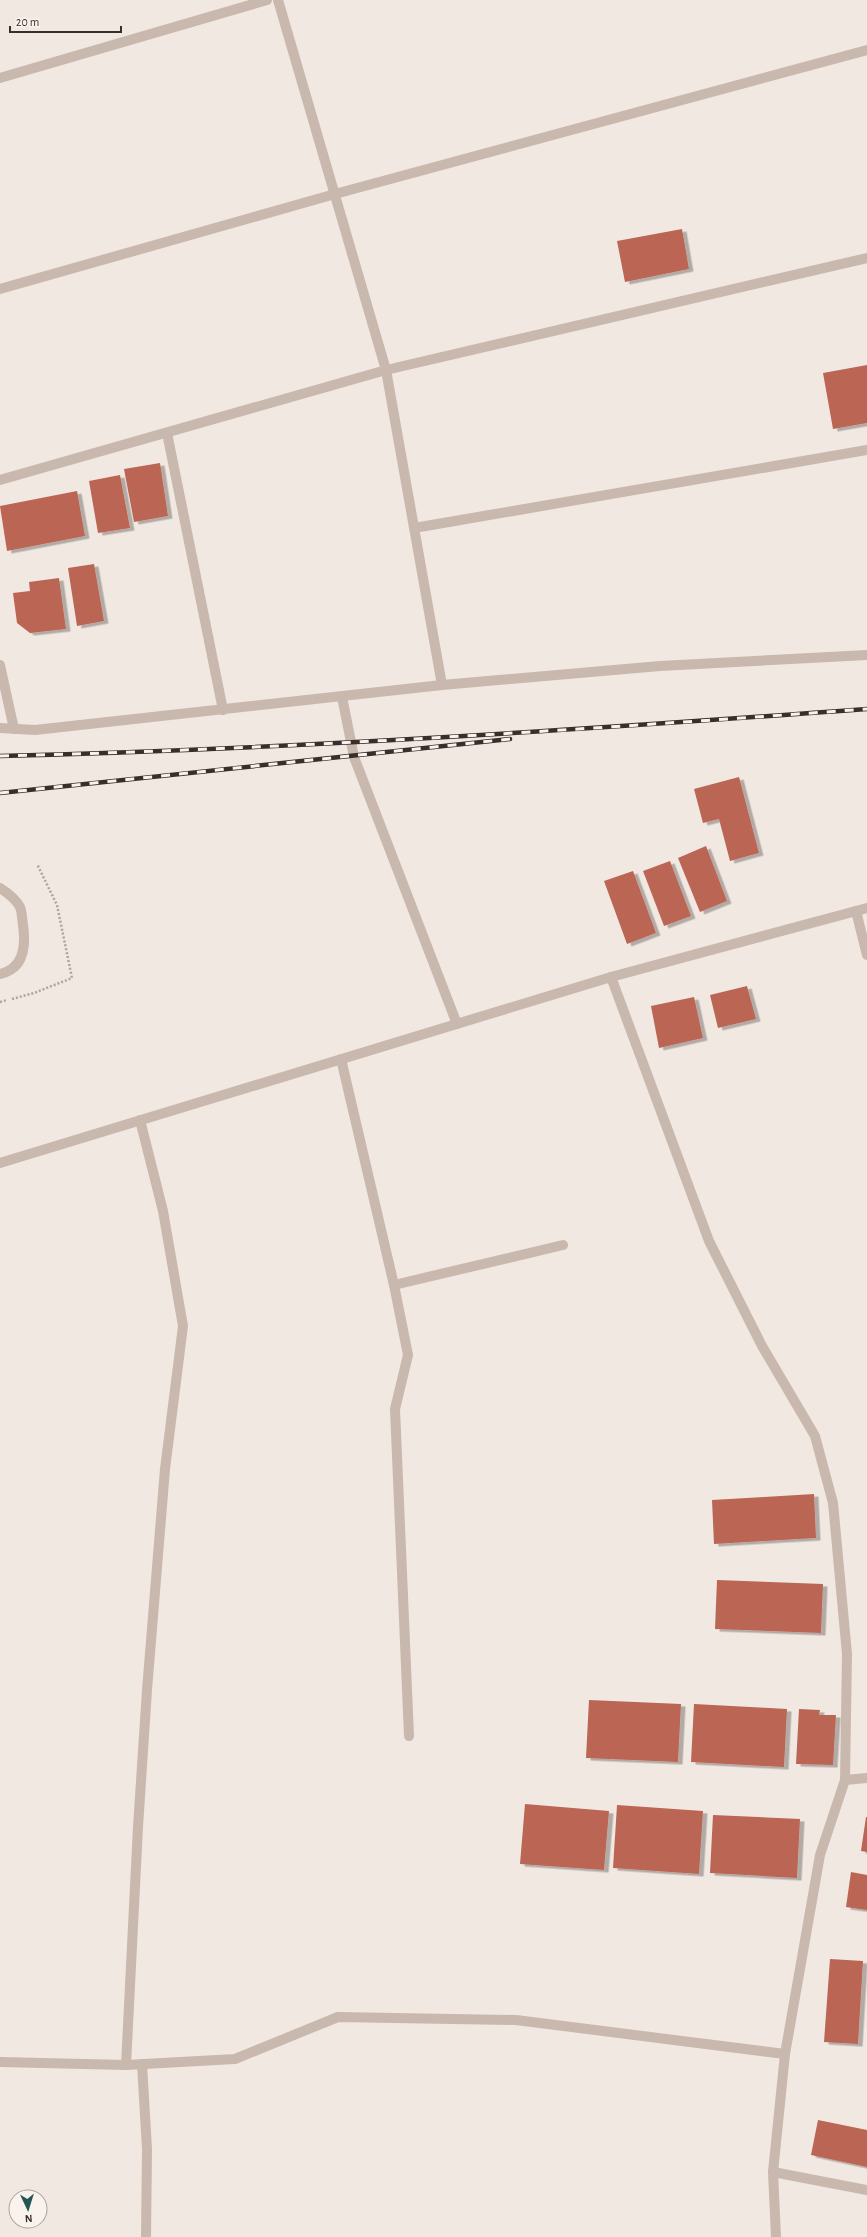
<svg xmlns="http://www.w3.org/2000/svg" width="867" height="2237" viewBox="0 0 867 2237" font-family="'Alegreya Sans',sans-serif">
  <defs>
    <filter id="shadow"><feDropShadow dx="4.5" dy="2.5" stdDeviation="0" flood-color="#0004"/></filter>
  </defs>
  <rect width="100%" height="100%" fill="#f1e8e1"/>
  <!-- building -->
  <g fill="#bb6555" filter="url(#shadow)">
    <path d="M682 229 689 269 625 282 617 241Z"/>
    <path d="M867 365V423L833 429 823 373Z"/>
    <path d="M160 463 168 516 134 522 124 469Z"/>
    <path d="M120 475 130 528 98 533 89 481Z"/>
    <path d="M77 491 85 536 7 551 0 506Z"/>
    <path d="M94 564 104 621 77 626 68 568Z"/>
    <path d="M59 578 66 629 30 633 17 623 13 593 30 591 29 582Z"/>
    <path d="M739 777 759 853 730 861 719 819 703 823 694 789Z"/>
    <path d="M706 846 727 901 700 912 678 858Z"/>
    <path d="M670 861 691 916 664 926 643 871Z"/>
    <path d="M633 871 656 933 627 944 604 881Z"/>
    <path d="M747 986 756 1019 718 1028 710 995Z"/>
    <path d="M694 997 703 1038 659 1048 651 1006Z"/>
    <path d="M814 1494 816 1538 714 1544 712 1500Z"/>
    <path d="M717 1580 823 1584 821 1633 715 1629Z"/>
    <path d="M589 1700 681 1704 678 1762 586 1758Z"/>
    <path d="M694 1704 787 1709 784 1767 691 1762Z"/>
    <path d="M799 1709 820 1710 819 1715H836L833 1765 796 1764Z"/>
    <path d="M525 1804 609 1811 604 1870 520 1864Z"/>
    <path d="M617 1805 703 1811 699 1874 613 1868Z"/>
    <path d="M713 1815 800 1819 797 1878 710 1873Z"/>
    <path d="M866 1817H867V1852L861 1851Z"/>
    <path d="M851 1872 867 1875V1910L846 1907Z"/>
    <path d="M830 1959 863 1961 858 2044 824 2042Z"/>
    <path d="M818 2120 867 2130V2167L811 2155Z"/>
  </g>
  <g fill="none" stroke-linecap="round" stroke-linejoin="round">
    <!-- path -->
    <g stroke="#b4a298" stroke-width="2.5" stroke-dasharray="2 2" stroke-linecap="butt">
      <path d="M12 999 34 993 72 978 57 905 37 864"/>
      <path d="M0 1002 7 1000"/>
    </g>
    <!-- service -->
    <g stroke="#c9b8ad" stroke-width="10">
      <path d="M856 911 867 955"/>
      <path d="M394 1285 563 1245"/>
    </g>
    <!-- minor -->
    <g stroke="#c9b8ad" stroke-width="10">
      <path d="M278 0 386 370 442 685"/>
      <path d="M0 78 267 0"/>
      <path d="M0 289 335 194 867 50"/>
      <path d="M167 433 223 710"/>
      <path d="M0 480 386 370 867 258"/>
      <path d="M414 528 867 450"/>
      <path d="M0 665 14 729"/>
      <path d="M342 697 354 757 457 1024"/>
      <path d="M0 728 35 730 442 685 660 666 867 655"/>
      <path d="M611 977 709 1241 762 1346 815 1436 833 1503 847 1654 845 1780 820 1855 785 2054 773 2172 776 2237"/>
      <path d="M341 1059 394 1285 408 1355 395 1409 409 1736"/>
      <path d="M0 1163 611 977 867 908"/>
      <path d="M845 1780 867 1778"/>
      <path d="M0 2062 126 2065 235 2059 338 2017 516 2020 785 2054"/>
      <path d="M142 2064 147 2149 146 2237"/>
      <path d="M126 2065 138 1827 147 1690 165 1469 183 1326 163 1211 140 1120"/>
      <path d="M773 2172 867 2190"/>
    </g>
    <!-- tertiary -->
    <path stroke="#c9b8ad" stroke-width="10" d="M0 888C8 893 15 898 20 907 22 912 22 919 23 925 26 946 24 969 0 974"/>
    <!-- rail casing -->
    <g stroke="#382e2b" stroke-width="4.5">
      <g id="rail">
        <path d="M0 756C290 749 578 730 867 709"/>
        <path d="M0 793 510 739"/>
      </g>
    </g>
    <!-- rail -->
    <use href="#rail" stroke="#f9f2ed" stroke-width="3" stroke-dasharray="9" stroke-linecap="butt"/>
  </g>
  <!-- north arrow -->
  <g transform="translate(28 2209) rotate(176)"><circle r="19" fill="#f9f2ed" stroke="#aca49f"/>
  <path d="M0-3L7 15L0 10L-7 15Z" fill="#245655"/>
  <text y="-6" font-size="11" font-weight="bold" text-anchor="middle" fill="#382e2b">N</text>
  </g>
  <!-- scale -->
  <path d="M10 26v6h111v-6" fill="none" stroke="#382e2b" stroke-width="2"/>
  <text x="16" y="26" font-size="12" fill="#382e2b" stroke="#f9f2ed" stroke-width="3" paint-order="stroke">20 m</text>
</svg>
